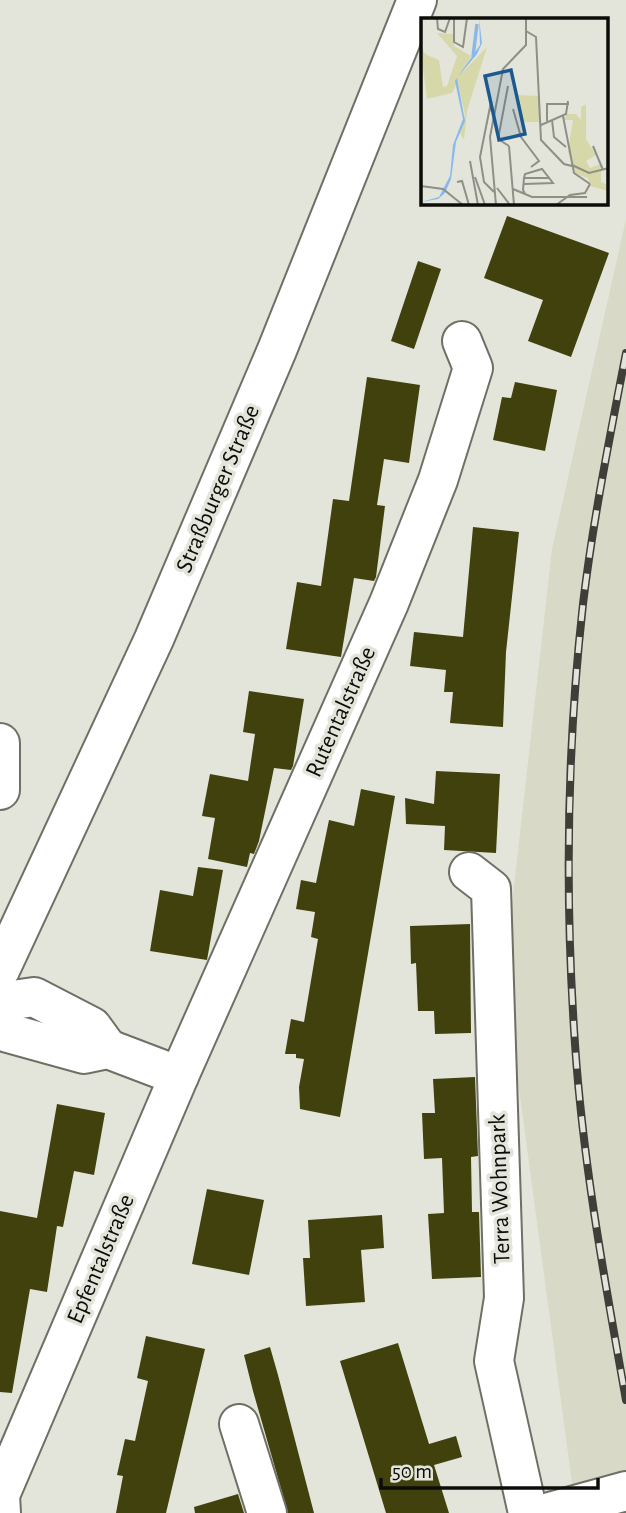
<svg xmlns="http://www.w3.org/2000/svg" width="626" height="1513" viewBox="0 0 626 1513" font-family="'Alegreya Sans',sans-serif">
  <rect width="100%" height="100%" fill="#e4e5da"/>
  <!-- built -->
  <path fill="#d8d9c6" d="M626 219V1513H576L504 976 552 549Z"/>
  <!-- building -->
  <g fill="#41410e">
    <path d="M507 216 609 253 571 357 528 341 543 300 484 278Z"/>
    <path d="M418 261 441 269 414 349 391 341Z"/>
    <path d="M367 377 420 385 409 463 384 459 377 505 385 506 376 577 374 581 354 578 341 657 286 649 297 582 321 586 333 499 349 501Z"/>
    <path d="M515 382 557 390 545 451 493 440 502 397 511 398Z"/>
    <path d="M473 527 519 532 506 652 503 727 450 723 453 692H444L446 670 410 666 414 632 463 637Z"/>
    <path d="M249 691 304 699 293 766 291 770 274 768 259 841 254 854 250 853 247 867 208 859 215 818 202 816 210 774 248 781 255 734 243 732Z"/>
    <path d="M436 771 500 774 496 853 444 850 445 826 406 824 405 798 434 804Z"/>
    <path d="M361 789 395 796 340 1117 300 1109 299 1087 304 1059 296 1058V1054H285L291 1019 304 1022 318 939 311 937 315 912 296 909 301 880 316 883 329 820 354 826Z"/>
    <path d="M198 867 223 870 207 960 150 951 160 890 193 896Z"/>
    <path d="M470 924 471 1033 435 1034 434 1011H418L416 963 411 964 410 926Z"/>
    <path d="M475 1077 478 1156 471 1157 472 1212H479L481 1277 432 1279 428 1214 444 1213 442 1158 424 1159 422 1113H435L433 1079Z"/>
    <path d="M57 1104 105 1113 94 1175 74 1171 63 1227 57 1226 47 1292 30 1289 12 1393 0 1392V1211L37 1218Z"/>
    <path d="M207 1189 264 1200 249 1275 192 1264Z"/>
    <path d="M382 1215 384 1248 361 1250 365 1302 306 1306 303 1258H310L308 1220Z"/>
    <path d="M146 1336 205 1349 166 1513H116L123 1476 117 1475 125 1439 135 1441 148 1381 137 1378Z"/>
    <path d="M398 1343 429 1444 456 1436 462 1457 434 1465 449 1513H386L340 1361Z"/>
    <path d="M270 1347 278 1375 314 1513H288L253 1391 244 1355Z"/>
    <path d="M238 1494 244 1513H195L194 1507Z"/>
  </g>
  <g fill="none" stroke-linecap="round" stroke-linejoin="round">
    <!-- minor casing -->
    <g stroke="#6f6f66" stroke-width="42">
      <g id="minor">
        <path d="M0 743V790"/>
        <path d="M469 872 491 889 504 1298 494 1361 528 1513"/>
        <path d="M0 1002 34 997 92 1027 108 1049"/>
        <path d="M0 1024 8 1033 84 1054 108 1049 179 1076"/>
        <path d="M239 1424 267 1513"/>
        <path d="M1 1513 0 1495 179 1076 389 603 438 480 473 368 462 341"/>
        <path d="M546 1513 626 1491"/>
      </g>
    </g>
    <!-- major casing -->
    <g stroke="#6f6f66" stroke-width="42">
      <path id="major" d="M0 970 154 639 277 350 417 0"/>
    </g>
    <!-- minor -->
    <use href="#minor" stroke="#fff" stroke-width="38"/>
    <!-- major -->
    <use href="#major" stroke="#fff" stroke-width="38"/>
    <!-- rail casing -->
    <g stroke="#3e3f39" stroke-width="8">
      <path id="rail" d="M626 353C610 436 593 520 583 604 567 747 565 901 575 1044 583 1164 605 1282 626 1400"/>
    </g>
    <!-- rail -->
    <use href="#rail" stroke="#e4e5da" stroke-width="5" stroke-dasharray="16" stroke-linecap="butt"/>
  </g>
  <g text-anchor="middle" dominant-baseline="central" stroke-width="7" stroke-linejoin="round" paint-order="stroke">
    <!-- street labels -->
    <g font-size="24" fill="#0c0d09" stroke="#e4e5da">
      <text transform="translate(218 489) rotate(-67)">Straßburger Straße</text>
      <text transform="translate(341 712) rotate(-66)">Rutentalstraße</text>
      <text transform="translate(500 1189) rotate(-92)">Terra Wohnpark</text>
      <text transform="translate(101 1259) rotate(-67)">Epfentalstraße</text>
    </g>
  </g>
  <!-- overview -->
  <g transform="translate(421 18)">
    <rect width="187" height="187" fill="#e4e5da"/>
    <path d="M1 13 0 27 4 36 18 42 22 69 26 68 36 38 16 15 32 16 33 28 50 38 31 75 6 81 0 36ZM66 29 46 93 43 122 39 115 44 97 36 60ZM96 77 119 78 118 104H103ZM165 86V121L175 137 165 143 169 150 180 146V164L187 167V173L169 168 167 160 155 156 147 134 152 102H142L146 96H155L160 102V89Z" fill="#d7d8a9"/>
    <path d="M58 0 61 25 56 36 36 60 44 103 35 124 30 161 24 175 17 181 0 184 18 179 29 158 32 127 42 101 34 63 59 27Z" fill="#89b9ea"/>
    <path fill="none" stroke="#89b9ea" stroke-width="3.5" d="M52 39 56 6"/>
    <path fill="none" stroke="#8e8f86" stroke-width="2" d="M16 0 17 11 24 14 29 0M33 0V24L42 29 46 0M105 13 115 19 120 122 143 146 151 148M87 68 77 121 88 128M92 91 100 119 118 143 110 149M71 94 69 89 59 139 63 164 73 174M142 98 153 155 169 166M131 102 133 119 145 129M126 103V86H148M120 107 145 96 147 83M88 128 93 187M172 128 182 152M49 143 57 187M151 147 168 155 188 150M54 159 64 187M103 160H129M36 164 41 163 48 187M103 166 132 165 121 151 104 156 103 160 102 172 104 176M0 168 22 171 42 187M76 170 89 187M92 171 111 179H166M75 187 69 119 82 51 105 27V0M135 187 149 177 164 175 169 166"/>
    <path fill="#1b598f" fill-opacity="0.15" stroke="#1b598f" stroke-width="3.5" d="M90 52 104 116 78 122 64 58Z"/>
    <rect width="187" height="187" fill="none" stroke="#0c0d09" stroke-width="3.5"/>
  </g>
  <!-- scale -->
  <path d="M381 1478v10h217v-10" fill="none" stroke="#0c0d09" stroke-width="3.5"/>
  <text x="392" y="1478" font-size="21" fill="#0c0d09" stroke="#e4e5da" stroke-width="5" paint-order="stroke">50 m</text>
</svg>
